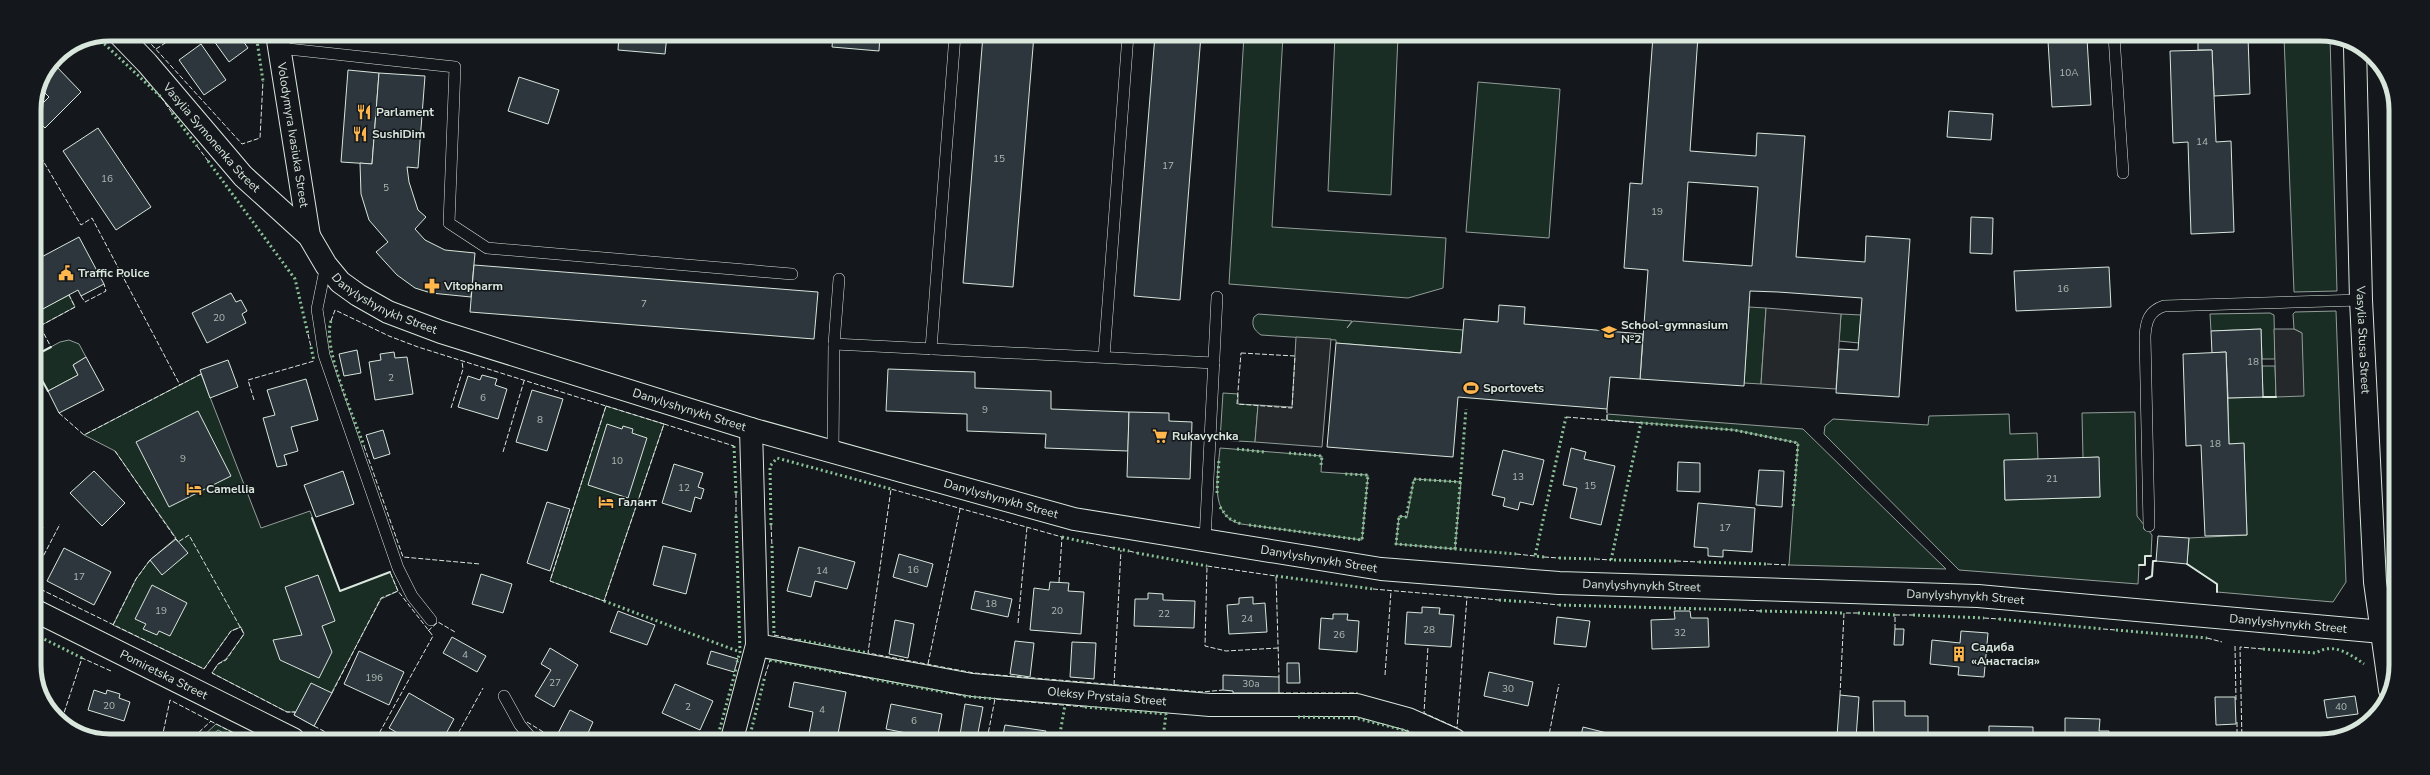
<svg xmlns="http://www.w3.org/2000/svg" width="2430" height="775" viewBox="0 0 2430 775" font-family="'Nunito Sans',sans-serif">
  <rect width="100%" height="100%" fill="#14181c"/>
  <!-- green -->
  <g fill="#1a2d24" stroke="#939e99">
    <path d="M1244 35H1283L1272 227 1446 238 1443 288 1408 298 1229 284Z"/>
    <path d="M1335 35 1398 36 1391 195 1328 191Z"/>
    <path d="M2284 37H2330L2337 291 2294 292Z"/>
    <path d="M1478 82 1560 89 1549 238 1466 232Z"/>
    <path d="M2389 293H2395L2394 432Z"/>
    <path d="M69 295 75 307 40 326 34 313Z"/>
    <path d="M1749 307 1766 308 1761 384 1744 383Z"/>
    <path d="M2336 311 2346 582 2333 602 2217 592V584L2187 564 2189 538 2247 535 2244 444H2229L2228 398 2263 397 2262 366H2275L2276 396 2302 333 2294 329 2293 314 2295 312Z"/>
    <path d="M2270 313 2274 315 2275 359H2262L2261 329 2211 331 2210 314Z"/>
    <path d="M1258 314 1352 321 1347 328 1353 321 1463 330 1461 353 1336 343V340L1261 335C1254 330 1251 325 1254 317Z"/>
    <path d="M1841 314 1861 315 1859 343 1839 341Z"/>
    <path d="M69 340 79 344 86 357 73 365 78 375 48 391 34 366V356L60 342Z"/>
    <path d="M201 374 261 528 310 511 340 591 390 572 398 591 381 599 314 726 294 715 295 712H287L212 673 218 664 226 659 244 634 241 627 231 631 204 669 113 625 136 579 150 560 176 538 115 451 84 435Z"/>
    <path d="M1223 393 1238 394V404L1258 405 1255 442 1220 440Z"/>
    <path d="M606 406 664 424 604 601 550 581Z"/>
    <path d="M2135 412 2137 516 2152 535 2151 556H2145V565H2139L2138 584 1959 570 1824 434 1825 426 1833 419 1928 425 1929 416 2009 414 2010 434 2037 433 2038 459 2004 461 2005 500 2100 497 2098 457 2083 458 2082 413Z"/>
    <path d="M1607 414 1803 429 1946 569 1789 565 1798 443 1734 430 1607 420Z"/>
    <path d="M1220 448 1322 456 1321 472 1368 475 1362 540 1241 524C1208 517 1218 472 1220 448Z"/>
    <path d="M1414 479 1461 482 1455 549 1396 544 1399 516 1407 517Z"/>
    <path d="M216 724 239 735 234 739 218 730 209 738H201Z"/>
  </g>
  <!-- parking -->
  <g fill="#24282b" stroke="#939e99">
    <path d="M1766 308 1841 314 1836 389 1761 384Z"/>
    <path d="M2274 329H2294L2302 333 2304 396 2276 397Z"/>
    <path d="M1296 337 1331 339 1322 447 1255 442 1258 405 1292 407Z"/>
  </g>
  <!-- building -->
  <g fill="#2c363c" stroke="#d8e6dc" fill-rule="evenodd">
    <path d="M209 34H238L248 48 229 62Z"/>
    <path d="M619 35H667L665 54 618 50Z"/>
    <path d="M833 35H880L879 51 832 47Z"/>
    <path d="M983 35H1034L1013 287 963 283Z"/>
    <path d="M1155 35H1201L1180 300 1134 296Z"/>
    <path d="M1653 36H1698L1690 151 1756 156 1757 133 1805 136 1796 257 1865 262 1866 236 1910 239 1899 397 1836 393 1839 349 1858 350 1862 298 1778 292 1750 291 1744 386 1640 379 1648 270 1624 268 1630 183 1642 184ZM1688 182 1758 187 1752 266 1683 261Z"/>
    <path d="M2198 36 2248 37 2250 94 2214 96 2212 50H2198Z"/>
    <path d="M2087 39 2091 105 2052 107 2048 41Z"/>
    <path d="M201 44 226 80 204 95 179 60Z"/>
    <path d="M2212 50 2216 142 2231 141 2234 232 2191 234 2188 142 2173 143 2170 51Z"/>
    <path d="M55 65 81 92 45 128 34 117V112L49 97 39 87 41 80Z"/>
    <path d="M348 70 379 73 372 164 341 162Z"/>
    <path d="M379 73 425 76 418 168 407 167 409 182 418 210 426 217 415 229 425 240 445 250 475 253 471 297 431 293 415 288 397 275 376 252 388 242 369 220 361 194 360 163 372 164Z"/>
    <path d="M519 77 559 90 548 124 508 111Z"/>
    <path d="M1949 111 1993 114 1991 140 1947 137Z"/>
    <path d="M98 128 151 207 116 230 63 151Z"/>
    <path d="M1971 217 1993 218 1992 254 1970 253Z"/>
    <path d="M79 237 104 284 81 296 78 290 41 310 34 296V261Z"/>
    <path d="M474 265 818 292 814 339 470 312Z"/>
    <path d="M2109 267 2111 307 2016 311 2014 271Z"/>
    <path d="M231 293 236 302 241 300 247 311 242 314 246 323 207 343 192 313Z"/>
    <path d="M1499 305 1525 307 1524 324 1643 334 1640 379 1610 377 1607 409 1458 397 1453 457 1327 447 1336 343 1461 353 1464 319 1498 322Z"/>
    <path d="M2261 329 2263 397 2228 398 2226 352 2212 353 2211 331Z"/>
    <path d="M357 350 361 373 344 376 339 354Z"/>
    <path d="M394 352 395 358 407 357 413 394 375 400 369 362 381 360 380 354Z"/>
    <path d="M2226 352 2229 444 2244 443 2247 535 2205 536 2201 445 2186 446 2183 354Z"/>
    <path d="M86 357 104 390 59 413 48 391 78 375 73 365Z"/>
    <path d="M228 360 238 387 210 398 200 370Z"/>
    <path d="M888 369 975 372V388L1051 391V409L1129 412 1128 451 1045 448 1046 434 967 431V414L886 411Z"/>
    <path d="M482 375 497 379 495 385 507 389 498 419 458 407 468 376 480 380Z"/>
    <path d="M306 379 318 420 291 427 298 451 284 455 287 465 277 467 263 418 275 415 267 390Z"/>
    <path d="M532 390 563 399 547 451 516 442Z"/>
    <path d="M198 411 231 476 169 507 136 442Z"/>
    <path d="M1129 412 1169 413V421L1192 422 1190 479 1127 477Z"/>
    <path d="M607 424 622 429 623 426 633 429 632 433 647 438 628 498 588 485Z"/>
    <path d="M383 430 390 454 374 459 366 435Z"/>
    <path d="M1571 448 1586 452 1584 459 1615 466 1601 525 1570 518 1577 488 1563 485Z"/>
    <path d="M1503 450 1544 460 1533 505 1520 502 1518 510 1503 506 1505 498 1492 495Z"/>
    <path d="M2099 457 2100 497 2005 500 2004 460Z"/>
    <path d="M1678 462 1700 463V492L1677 491Z"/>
    <path d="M674 464 703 473 698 487 704 489 701 499 695 497 691 512 662 503Z"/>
    <path d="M1759 470 1784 471 1782 507 1756 505Z"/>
    <path d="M94 471 125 503 102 526 70 493Z"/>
    <path d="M343 471 354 504 316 517 304 485Z"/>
    <path d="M547 502 570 509 550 571 527 563Z"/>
    <path d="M1698 503 1755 508 1752 552 1723 550V557L1708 556V548L1694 547Z"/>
    <path d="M34 523 43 527 34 544Z"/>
    <path d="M2158 536 2189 538 2187 564 2156 561Z"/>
    <path d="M176 539 188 553 162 575 150 560Z"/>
    <path d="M663 546 696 554 686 594 653 585Z"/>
    <path d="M799 547 855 562 847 589 815 581 811 597 787 591Z"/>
    <path d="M64 548 111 572 94 605 47 581Z"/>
    <path d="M899 554 933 564 927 587 893 577Z"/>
    <path d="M481 574 512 584 503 613 472 604Z"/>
    <path d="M318 575 335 621 322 626 332 652 319 678 280 660 273 640 302 635 285 587Z"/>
    <path d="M1050 582 1069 583 1068 591 1084 592 1081 634 1030 630 1034 588 1049 590Z"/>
    <path d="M152 585 187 603 170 636 159 631 157 635 143 629 146 624 135 619Z"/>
    <path d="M975 591 1012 599 1008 617 971 609Z"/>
    <path d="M1148 593 1163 594V600L1195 601 1194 628 1134 626 1135 599H1148Z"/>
    <path d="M1253 597V604L1265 603 1267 632 1229 634 1227 605 1239 604V598Z"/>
    <path d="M1422 607 1440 608 1439 614 1454 615 1451 647 1405 644 1407 612 1422 613Z"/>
    <path d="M618 611 655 625 647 645 610 632Z"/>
    <path d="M1674 611H1690L1691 618H1708L1709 647 1652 649 1651 620 1675 619Z"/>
    <path d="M1333 614H1348L1347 620 1359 621 1357 652 1319 649 1321 618 1333 619Z"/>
    <path d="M1557 617 1590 621 1586 647 1554 644Z"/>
    <path d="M895 620 914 624 908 658 889 654Z"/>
    <path d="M1895 629H1904L1903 645H1894Z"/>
    <path d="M1961 631 1988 633 1984 677 1958 675 1959 667 1930 664 1932 640 1960 643Z"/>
    <path d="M452 637 486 656 477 672 443 653Z"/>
    <path d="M1015 641 1034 643 1030 677 1010 674Z"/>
    <path d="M1072 642 1096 643 1094 679 1070 677Z"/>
    <path d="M550 648 578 665 554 707 535 696 551 670 541 664Z"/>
    <path d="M359 651 404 672 389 705 344 684Z"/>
    <path d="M711 651 738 659 734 672 707 664Z"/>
    <path d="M1287 663H1299L1300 683H1287Z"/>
    <path d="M1489 672 1533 682 1528 706 1484 696Z"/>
    <path d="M1223 675 1279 677V693H1233V691L1223 690Z"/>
    <path d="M794 682 846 692 837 739H808L813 712 789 707Z"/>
    <path d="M311 683 332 693 314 726 294 715Z"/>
    <path d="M675 684 713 701 700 730 662 713Z"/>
    <path d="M94 690 106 694 107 690 120 694 119 698 130 702 124 721 88 710Z"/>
    <path d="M409 693 454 719 443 739H408L389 728Z"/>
    <path d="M1840 695 1859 697 1856 738 1837 736Z"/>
    <path d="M2355 696 2358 714 2327 718 2324 700Z"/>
    <path d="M2215 697H2235L2236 724 2216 725Z"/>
    <path d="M1873 701H1905V716H1928V741L1874 740Z"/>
    <path d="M891 704 942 714 937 739 886 729Z"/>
    <path d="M965 704 983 707 977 738 960 735Z"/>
    <path d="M570 710 593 722 588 733 596 737 594 739H555Z"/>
    <path d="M2065 718 2100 719 2099 731H2109L2108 741H2065Z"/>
    <path d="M1005 725 1046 731 1044 739H1002Z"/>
    <path d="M1989 726 2033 727V741H1989Z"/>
    <path d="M1583 727 1619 736 1618 740H1574V738L1580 739Z"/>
    <path d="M1135 733 1163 738 1162 740H1134Z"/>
    <path d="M1362 736 1378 740H1361Z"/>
  </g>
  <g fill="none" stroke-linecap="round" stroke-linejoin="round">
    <!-- lane casing -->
    <g stroke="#d8e6dc" stroke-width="12">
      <g id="lane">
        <path d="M2114 36 2123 173"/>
        <path d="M279 48 455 67 449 223 487 248 792 274"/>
        <path d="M326 265 317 309 324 355 398 568 412 596 431 620"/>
        <path d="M834 344 1214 363"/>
        <path d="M931 349 955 35"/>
        <path d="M1104 357 1128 35"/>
        <path d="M833 452 834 344 839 279"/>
        <path d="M2149 526 2145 336C2146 321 2149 311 2164 306L2361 300"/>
        <path d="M1205 540 1217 297"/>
        <path d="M504 696 520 725 532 739"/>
      </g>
    </g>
    <!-- street casing -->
    <g stroke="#d8e6dc" stroke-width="24">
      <g id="street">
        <path id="s1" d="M119 34 147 63 243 176 309 236 326 265 340 282 358 295 388 312 441 332 751 429 1074 519 1381 569 1559 583 1978 596 2394 633"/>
        <path id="s2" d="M277 34 309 236"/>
        <path id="s3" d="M34 610 293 739"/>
        <path id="s4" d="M757 645 972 685 1210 705H1357L1408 719 1455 740"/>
        <path d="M732 739 757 645 751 429"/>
      </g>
    </g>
    <!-- secondary casing -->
    <g stroke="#d8e6dc" stroke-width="24">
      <g id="secondary">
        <path id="s5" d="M2355 47 2361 300 2375 582 2390 690"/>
      </g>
    </g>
    <!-- lane -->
    <use href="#lane" stroke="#14181c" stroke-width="11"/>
    <!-- street -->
    <use href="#street" stroke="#14181c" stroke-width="22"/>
    <!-- secondary -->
    <use href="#secondary" stroke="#14181c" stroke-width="22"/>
    <!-- hedge -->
    <g stroke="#8ac095" stroke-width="3" stroke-dasharray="2 3" stroke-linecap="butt">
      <path d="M256 34 263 81"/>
      <path d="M97 37 161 97"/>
      <path d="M172 113 197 146"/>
      <path d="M208 161 295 279 308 334"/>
      <path d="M331 321C322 348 354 417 364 446"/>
      <path d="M34 333 41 329"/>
      <path d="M311 347 314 361"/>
      <path d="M734 446 736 493"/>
      <path d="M1237 449 1264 452"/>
      <path d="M1289 453 1322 456 1321 465"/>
      <path d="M1461 482 1414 479 1406 517 1399 516 1396 544 1516 554"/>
      <path d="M1217 493 1219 459"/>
      <path d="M1220 507 1228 518 1241 524"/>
      <path d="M736 516 740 652 737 662"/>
      <path d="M771 525 770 466 777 458 891 489"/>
      <path d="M1249 525 1362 540 1368 475 1345 474"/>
      <path d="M1062 537 1089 543"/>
      <path d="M772 546 774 635"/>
      <path d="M1113 548 1129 551"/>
      <path d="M1455 549 1466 409"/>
      <path d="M1137 553 1207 566"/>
      <path d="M1544 557 1535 556 1566 417"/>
      <path d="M1559 558 1595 559"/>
      <path d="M1676 561 1611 560 1641 423 1734 430 1798 443 1793 508"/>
      <path d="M1699 562 1767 564"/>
      <path d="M1276 576 1373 589"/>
      <path d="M1499 600 1529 602"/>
      <path d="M604 601 740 652"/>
      <path d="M1559 605 1742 610"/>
      <path d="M1760 611 1844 613"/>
      <path d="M1858 613 1895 615"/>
      <path d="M1913 615 1984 618"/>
      <path d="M1999 619 2103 629"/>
      <path d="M2116 630 2207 638"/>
      <path d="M40 637 82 658"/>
      <path d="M799 640 868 653"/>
      <path d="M2263 649 2316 653C2333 642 2350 654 2364 664"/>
      <path d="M770 660 842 673"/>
      <path d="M872 679 949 693"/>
      <path d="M964 696 995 699"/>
      <path d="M1085 707 1166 714 1163 738"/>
      <path d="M1298 717 1356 718 1407 731 1427 740"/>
      <path d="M717 739 736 669"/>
      <path d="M749 739 765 676"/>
      <path d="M1059 739 1065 705"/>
    </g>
    <!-- fence -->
    <g stroke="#d8e6dc" stroke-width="1" stroke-dasharray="5 2" stroke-linecap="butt">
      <path d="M142 34 242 144 260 138 263 81"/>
      <path d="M156 49 179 34"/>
      <path d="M161 97 172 113"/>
      <path d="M197 146 208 161"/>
      <path d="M34 164 42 159 81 225 92 218 180 385"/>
      <path d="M81 296 85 302 106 291 104 284"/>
      <path d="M34 315 51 347"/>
      <path d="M331 321 335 310 389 336 418 347 606 406"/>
      <path d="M40 326 75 307 69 295"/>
      <path d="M308 334 311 347"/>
      <path d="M1241 353 1295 356 1292 408 1237 404Z"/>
      <path d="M254 400 248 380 314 361"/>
      <path d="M606 406 664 424 604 601 550 581Z"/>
      <path d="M451 408 463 369 462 361"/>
      <path d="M59 413 84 435 201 374"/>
      <path d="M1566 417 1641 423"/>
      <path d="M1607 420V409"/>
      <path d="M664 424 734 446"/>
      <path d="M364 446 403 557 480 564"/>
      <path d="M115 451 178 542 189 535 244 634 226 660 218 664 212 673 287 712H296"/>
      <path d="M503 452 524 381"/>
      <path d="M736 493V516"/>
      <path d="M771 525 772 546"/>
      <path d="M1089 543 1113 548"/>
      <path d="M1129 551 1137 553"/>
      <path d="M1516 554 1535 556"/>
      <path d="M1544 557 1559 558"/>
      <path d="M1595 559 1611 560"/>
      <path d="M1676 561 1699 562"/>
      <path d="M1767 564 1789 565"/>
      <path d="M34 574 60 524"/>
      <path d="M1059 582 1062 537 891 489 868 653 974 673 1202 692 1223 690"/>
      <path d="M34 586 204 669 231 631 241 627"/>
      <path d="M1373 589 1467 597 1457 728 1424 713 1428 646"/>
      <path d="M1467 597 1499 600"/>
      <path d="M1529 602 1559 605"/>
      <path d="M1742 610 1760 611"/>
      <path d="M1984 618 1999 619"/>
      <path d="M1018 623 1027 527"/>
      <path d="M113 625 136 579 150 560"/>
      <path d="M1895 629V615H1913"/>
      <path d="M2103 629 2116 630"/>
      <path d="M428 631 438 622 455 632"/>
      <path d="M34 634 40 637 34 651"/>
      <path d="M774 635 799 640"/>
      <path d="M2207 638 2222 642"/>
      <path d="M2235 646 2236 700"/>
      <path d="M1278 648 1226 651 1205 646 1207 566 1276 576 1279 677"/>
      <path d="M928 664 960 509"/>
      <path d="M842 673 872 679"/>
      <path d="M1385 675 1391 591"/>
      <path d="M765 676 770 660"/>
      <path d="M1114 685 1121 550"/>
      <path d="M332 693 381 598 398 591"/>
      <path d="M949 693 964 696"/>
      <path d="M1279 693H1358"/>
      <path d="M1840 695 1844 613H1858"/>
      <path d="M62 719 82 658 111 671"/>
      <path d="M527 722 545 733 542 739"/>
      <path d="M2237 722V741"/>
      <path d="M314 726 339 739"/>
      <path d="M162 738 170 700 245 739"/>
      <path d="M196 738V735L211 721"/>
      <path d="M376 739 433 636 398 591 390 572"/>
      <path d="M455 739 483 688"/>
      <path d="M987 739 995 699 1085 707"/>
      <path d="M1548 740 1559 684"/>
      <path d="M2242 741 2240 647 2263 649"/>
    </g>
    <!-- wall -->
    <g stroke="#d8e6dc" stroke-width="2">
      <path d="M34 356 51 347"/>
      <path d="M34 366 48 391"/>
      <path d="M2263 397H2276"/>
      <path d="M312 518 340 591 390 572"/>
      <path d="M2187 564 2217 584V592"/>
      <path d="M2139 565H2145V556H2151"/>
      <path d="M2146 579 2152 576 2153 561H2156"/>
    </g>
  </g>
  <!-- icons -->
  <defs>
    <g id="restaurant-bare" transform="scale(1.2)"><path d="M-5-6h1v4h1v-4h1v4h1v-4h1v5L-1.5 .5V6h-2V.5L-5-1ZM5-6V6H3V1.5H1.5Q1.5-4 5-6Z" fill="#ffb74d" stroke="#14181c" stroke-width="2.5" paint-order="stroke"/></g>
    <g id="civic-bare" transform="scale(1.2)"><path d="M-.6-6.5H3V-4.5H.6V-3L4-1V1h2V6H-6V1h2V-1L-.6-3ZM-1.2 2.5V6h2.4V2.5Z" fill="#ffb74d" stroke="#14181c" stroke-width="2.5" paint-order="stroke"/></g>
    <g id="pharmacy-bare" transform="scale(1.2)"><path d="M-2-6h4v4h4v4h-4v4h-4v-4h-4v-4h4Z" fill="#ffb74d" stroke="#14181c" stroke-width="2.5" paint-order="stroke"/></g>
    <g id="school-bare" transform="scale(1.2)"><path d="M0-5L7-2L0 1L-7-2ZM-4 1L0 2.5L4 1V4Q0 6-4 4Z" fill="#ffb74d" stroke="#14181c" stroke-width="2.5" paint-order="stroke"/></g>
    <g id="stadium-bare" transform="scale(1.2)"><path d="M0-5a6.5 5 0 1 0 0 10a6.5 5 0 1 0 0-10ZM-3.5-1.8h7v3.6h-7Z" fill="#ffb74d" stroke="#14181c" stroke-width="2.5" paint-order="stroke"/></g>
    <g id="supermarket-bare" transform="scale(1.2)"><path d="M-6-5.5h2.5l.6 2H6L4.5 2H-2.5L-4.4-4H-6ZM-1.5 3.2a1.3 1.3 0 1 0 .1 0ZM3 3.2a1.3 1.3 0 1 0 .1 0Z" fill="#ffb74d" stroke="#14181c" stroke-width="2.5" paint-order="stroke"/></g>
    <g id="hotel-bare" transform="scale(1.2)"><path d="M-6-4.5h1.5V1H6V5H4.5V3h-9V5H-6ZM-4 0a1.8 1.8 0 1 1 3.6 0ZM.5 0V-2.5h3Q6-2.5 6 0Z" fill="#ffb74d" stroke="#14181c" stroke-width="2.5" paint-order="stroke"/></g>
    <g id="building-bare" transform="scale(1.2)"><path d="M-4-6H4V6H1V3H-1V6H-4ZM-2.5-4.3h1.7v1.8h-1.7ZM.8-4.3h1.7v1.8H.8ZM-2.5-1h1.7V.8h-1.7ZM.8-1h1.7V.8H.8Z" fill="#ffb74d" stroke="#14181c" stroke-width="2.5" paint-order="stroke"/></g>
  </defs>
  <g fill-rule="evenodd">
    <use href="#restaurant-bare" x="364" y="112"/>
    <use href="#restaurant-bare" x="360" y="134"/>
    <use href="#civic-bare" x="66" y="273"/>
    <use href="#pharmacy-bare" x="432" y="286"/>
    <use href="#school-bare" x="1609" y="332"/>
    <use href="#stadium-bare" x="1471" y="388"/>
    <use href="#supermarket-bare" x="1160" y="436"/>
    <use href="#hotel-bare" x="194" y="489"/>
    <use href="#hotel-bare" x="606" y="502"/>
    <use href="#building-bare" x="1959" y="654"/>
  </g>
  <g text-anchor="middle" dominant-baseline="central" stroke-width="3" stroke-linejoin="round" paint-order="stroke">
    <!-- number labels -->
    <g font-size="10" fill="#adbab4">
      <text x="2069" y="73">10А</text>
      <text x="2202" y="142">14</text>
      <text x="999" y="159">15</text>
      <text x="1168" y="166">17</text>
      <text x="107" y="179">16</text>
      <text x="386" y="188">5</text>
      <text x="1657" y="212">19</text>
      <text x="2063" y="289">16</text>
      <text x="644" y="304">7</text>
      <text x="219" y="318">20</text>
      <text x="2253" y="362">18</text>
      <text x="391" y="378">2</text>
      <text x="483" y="398">6</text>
      <text x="985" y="410">9</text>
      <text x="540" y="420">8</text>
      <text x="2215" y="444">18</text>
      <text x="183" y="459">9</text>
      <text x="617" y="461">10</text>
      <text x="1518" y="477">13</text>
      <text x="2052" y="479">21</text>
      <text x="1590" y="486">15</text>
      <text x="684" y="488">12</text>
      <text x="1725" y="528">17</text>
      <text x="913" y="570">16</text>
      <text x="822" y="571">14</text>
      <text x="79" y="577">17</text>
      <text x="991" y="604">18</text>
      <text x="161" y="611">19</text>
      <text x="1057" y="611">20</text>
      <text x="1164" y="614">22</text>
      <text x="1247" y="619">24</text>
      <text x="1429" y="630">28</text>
      <text x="1680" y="633">32</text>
      <text x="1339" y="635">26</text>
      <text x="465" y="655">4</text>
      <text x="374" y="678">19б</text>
      <text x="555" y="683">27</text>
      <text x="1251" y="684">30а</text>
      <text x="1508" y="689">30</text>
      <text x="109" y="706">20</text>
      <text x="688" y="707">2</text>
      <text x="2341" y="707">40</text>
      <text x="822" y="710">4</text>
      <text x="914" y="721">6</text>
    </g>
    <!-- poi labels -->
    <g font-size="12" font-weight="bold" fill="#d8e6dc" stroke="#14181c" text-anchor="start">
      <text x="376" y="112">Parlament</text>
      <text x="372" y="134">SushiDim</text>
      <text x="78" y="273">Traffic Police</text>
      <text x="444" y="286">Vitopharm</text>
      <text x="1621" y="325">School-gymnasium<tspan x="1621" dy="14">№2</tspan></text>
      <text x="1483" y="388">Sportovets</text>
      <text x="1172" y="436">Rukavychka</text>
      <text x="206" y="489">Camellia</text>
      <text x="618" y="502">Галант</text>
      <text x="1971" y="647">Садиба<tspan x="1971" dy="14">«Анастасія»</tspan></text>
    </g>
    <!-- street labels -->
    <g font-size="12" fill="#d8e6dc" stroke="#14181c">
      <text stroke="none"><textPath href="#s2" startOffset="102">Volodymyra Ivasiuka Street</textPath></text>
      <text stroke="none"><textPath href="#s1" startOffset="139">Vasylia Symonenka Street</textPath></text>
      <text stroke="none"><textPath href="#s1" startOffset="383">Danylyshynykh Street</textPath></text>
      <text stroke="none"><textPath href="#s5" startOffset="293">Vasylia Stusa Street</textPath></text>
      <text stroke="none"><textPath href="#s1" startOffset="707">Danylyshynykh Street</textPath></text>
      <text stroke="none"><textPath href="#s1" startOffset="1031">Danylyshynykh Street</textPath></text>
      <text stroke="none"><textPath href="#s1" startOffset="1355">Danylyshynykh Street</textPath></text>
      <text stroke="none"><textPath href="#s1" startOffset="1679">Danylyshynykh Street</textPath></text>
      <text stroke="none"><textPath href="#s1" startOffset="2003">Danylyshynykh Street</textPath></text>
      <text stroke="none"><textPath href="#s1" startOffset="2327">Danylyshynykh Street</textPath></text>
      <text stroke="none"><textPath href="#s3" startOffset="145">Pomiretska Street</textPath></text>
      <text stroke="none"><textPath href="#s4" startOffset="354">Oleksy Prystaia Street</textPath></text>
    </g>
  </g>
  <!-- crop -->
  <path d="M0 0H2430V775H0ZM110 41H2320A69 69 0 0 1 2389 110V665A69 69 0 0 1 2320 734H110A69 69 0 0 1 41 665V110A69 69 0 0 1 110 41Z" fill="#14181c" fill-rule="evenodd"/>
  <path fill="none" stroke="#d8e6dc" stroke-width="5" d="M110 41H2320A69 69 0 0 1 2389 110V665A69 69 0 0 1 2320 734H110A69 69 0 0 1 41 665V110A69 69 0 0 1 110 41Z"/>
</svg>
